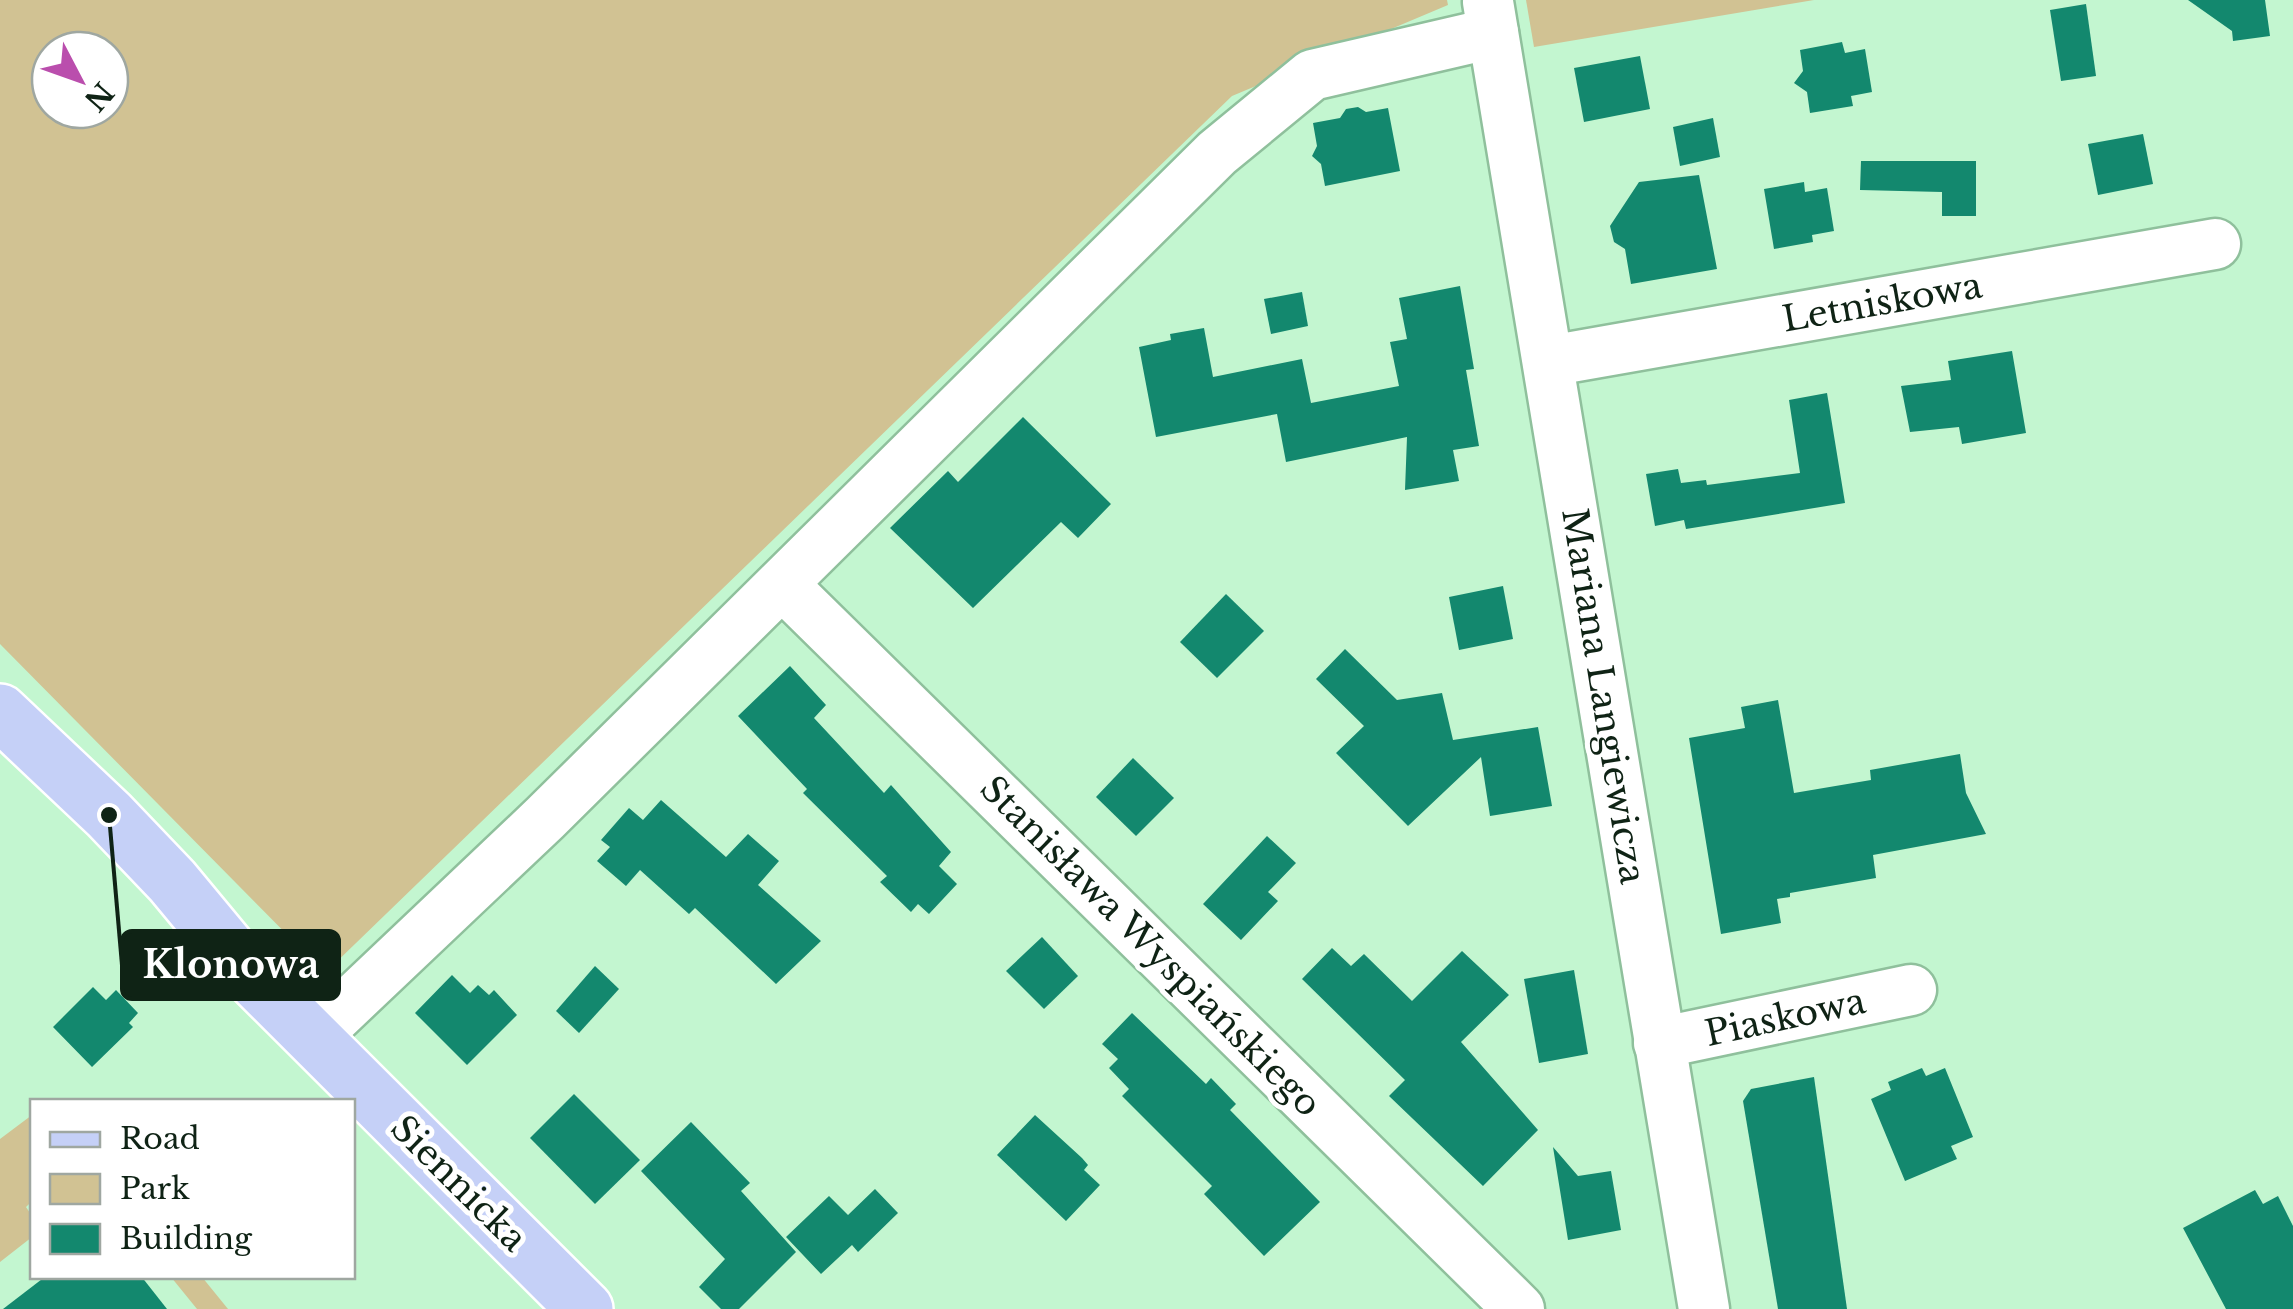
<svg xmlns="http://www.w3.org/2000/svg" width="2293" height="1309" viewBox="0 0 2293 1309" font-family="'Libre Baskerville',serif">
  <rect width="100%" height="100%" fill="#c3f6d0"/>
  <!-- green -->
  <g fill="#d1c293" fill-rule="evenodd">
    <path d="M0 0H1447L1448 5 1232 96 325 973 0 644ZM50 50H110V110H50Z"/>
    <path d="M1526 0H1814L1534 47Z"/>
    <path d="M32 1115V1201L26 1207 32 1216V1237L0 1262V1139Z"/>
    <path d="M171 1277H202L228 1309H197Z"/>
  </g>
  <!-- building -->
  <g fill="#13886e">
    <path d="M2188 0H2265L2270 36 2233 41 2232 31Z"/>
    <path d="M2086 4 2096 76 2061 81 2050 10Z"/>
    <path d="M1842 42 1845 53 1865 49 1872 92 1851 96 1853 106 1810 113 1807 92 1794 83 1803 71 1800 50Z"/>
    <path d="M1640 56 1650 109 1584 122 1574 68Z"/>
    <path d="M1358 107 1366 112 1388 108 1400 171 1325 186 1321 164 1312 156 1317 146 1313 123 1340 118 1346 109Z"/>
    <path d="M1713 118 1720 157 1680 166 1673 127Z"/>
    <path d="M2143 134 2153 184 2098 195 2088 144Z"/>
    <path d="M1861 161H1976V216H1942V192L1860 190Z"/>
    <path d="M1699 175 1717 269 1631 284 1625 249 1614 242 1610 226 1639 182Z"/>
    <path d="M1804 182 1805 192 1827 188 1834 231 1812 235 1813 242 1774 249 1764 189Z"/>
    <path d="M1460 286 1474 369 1466 370 1479 446 1453 450 1459 481 1405 490 1407 437 1286 462 1277 414 1156 437 1139 347 1171 340 1170 334 1204 328 1213 377 1302 359 1311 403 1399 386 1390 342 1407 339 1399 298Z"/>
    <path d="M1302 292 1308 326 1271 334 1264 299Z"/>
    <path d="M2012 351 2026 433 1962 444 1959 427 1910 432 1901 386 1951 380 1948 361Z"/>
    <path d="M1827 393 1845 503 1686 529 1684 520 1655 526 1646 474 1678 469 1681 483 1706 480 1707 485 1800 473 1789 400Z"/>
    <path d="M1023 417 1111 504 1078 538 1061 522 973 608 890 528 948 471 958 482Z"/>
    <path d="M1503 586 1513 639 1459 650 1449 597Z"/>
    <path d="M1226 594 1264 631 1217 678 1180 642Z"/>
    <path d="M1345 649 1397 700 1442 693 1453 740 1538 727 1552 806 1490 816 1481 757 1408 826 1336 753 1364 726 1316 679Z"/>
    <path d="M790 666 826 705 814 718 884 793 891 785 951 852 939 866 957 884 929 914 918 904 911 912 880 882 887 876 803 793 807 789 738 716Z"/>
    <path d="M1778 700 1794 793 1871 780 1870 770 1960 754 1966 793 1986 834 1873 855 1876 878 1790 893V897L1777 899 1781 923 1721 934 1689 738 1745 728 1741 707Z"/>
    <path d="M1133 758 1174 798 1136 836 1096 797Z"/>
    <path d="M661 800 726 857 748 834 779 861 758 885 821 941 776 984 695 908 689 914 640 870 626 886 597 861 610 847 601 840 629 808 643 820Z"/>
    <path d="M1267 836 1296 863 1268 892 1278 901 1241 940 1203 904Z"/>
    <path d="M1042 937 1078 976 1044 1009 1006 971Z"/>
    <path d="M1332 948 1351 966 1364 954 1412 1001 1462 951 1509 995 1461 1042 1538 1130 1483 1186 1389 1096 1405 1080 1302 979Z"/>
    <path d="M595 966 619 989 579 1033 556 1011Z"/>
    <path d="M1574 970 1588 1054 1539 1063 1524 979Z"/>
    <path d="M452 975 470 993 478 985 489 995 494 990 517 1015 467 1065 415 1013Z"/>
    <path d="M93 987 106 1000 116 990 138 1013 129 1023 133 1027 92 1067 53 1027Z"/>
    <path d="M1132 1013 1206 1084 1211 1078 1236 1104 1230 1110 1320 1202 1264 1256 1204 1194 1212 1186 1122 1096 1129 1089 1109 1068 1118 1059 1102 1044Z"/>
    <path d="M1922 1068 1926 1076 1945 1068 1973 1137 1951 1146 1957 1159 1905 1181 1871 1099 1891 1090 1888 1082Z"/>
    <path d="M1814 1077 1847 1309H1778L1743 1101 1751 1089Z"/>
    <path d="M574 1094 640 1160 595 1204 530 1138Z"/>
    <path d="M1035 1115 1082 1158 1088 1165 1084 1170 1100 1185 1066 1221 997 1155Z"/>
    <path d="M691 1122 750 1183 741 1191 796 1252 739 1309H721L699 1287 725 1259 641 1171Z"/>
    <path d="M1553 1147 1578 1176 1611 1171 1621 1230 1568 1240Z"/>
    <path d="M875 1189 898 1213 858 1252 852 1245 821 1274 786 1237 829 1196 848 1215Z"/>
    <path d="M2255 1190 2263 1204 2278 1196 2293 1226V1309H2226L2183 1228Z"/>
    <path d="M46 1276H141L167 1309H3Z"/>
  </g>
  <g fill="none" stroke-linecap="round" stroke-linejoin="round">
    <!-- minor casing -->
    <g stroke="#8fc09c" stroke-width="55">
      <g id="minor">
        <path d="M1488 2 1704 1309"/>
        <path d="M1549 361 2215 244"/>
        <path d="M782 584 1519 1309"/>
        <path d="M313 1038 545 818 1217 153 1312 75 1493 33"/>
        <path d="M1659 1043 1911 990"/>
      </g>
    </g>
    <!-- major casing -->
    <g stroke="#fff" stroke-width="60">
      <path id="major" d="M0 712 109 815 172 881 250 975 585 1309"/>
    </g>
    <!-- minor -->
    <use href="#minor" stroke="#fff" stroke-width="50"/>
    <!-- major -->
    <use href="#major" stroke="#c5d0f7" stroke-width="55"/>
  </g>
  <g text-anchor="middle" dominant-baseline="central" stroke-width="10" stroke-linejoin="round" paint-order="stroke">
    <!-- street labels -->
    <g font-size="35" fill="#0f2315" stroke="#fff">
      <text transform="translate(1882 302) rotate(-10)">Letniskowa</text>
      <text transform="translate(1604 696) rotate(81)">Mariana Langiewicza</text>
      <text transform="translate(1151 946) rotate(45)">Stanisława Wyspiańskiego</text>
      <text transform="translate(1785 1017) rotate(-12)">Piaskowa</text>
      <text transform="translate(459 1183) rotate(45)">Siennicka</text>
    </g>
  </g>
  <!-- callouts -->
  <path fill="none" stroke="#0f2315" stroke-width="4" d="M109 815L122 965"/>
  <circle fill="#0f2315" stroke="#fff" stroke-width="4" cx="109" cy="815" r="10"/>
  <rect fill="#0f2315" stroke="#0f2315" stroke-width="4" x="122" y="931" width="217" height="68" rx="10"/>
  <g font-size="38" text-anchor="middle" font-weight="bold" fill="#fff">
    <text x="231" y="978">Klonowa</text>
  </g>
  <!-- legend -->
  <rect x="30" y="1099" width="325" height="180" fill="#ffffff" stroke="#9fa7a1" stroke-width="2.5"/>
  <rect x="50" y="1132" width="50" height="15" fill="#c5d0f7" stroke="#9fa7a1" stroke-width="2.5"/>
  <text x="120" y="1149" font-size="30" fill="#0f2315">Road</text>
  <rect x="50" y="1174" width="50" height="30" fill="#d1c293" stroke="#9fa7a1" stroke-width="2.5"/>
  <text x="120" y="1199" font-size="30" fill="#0f2315">Park</text>
  <rect x="50" y="1224" width="50" height="30" fill="#13886e" stroke="#9fa7a1" stroke-width="2.5"/>
  <text x="120" y="1249" font-size="30" fill="#0f2315">Building</text>
  <!-- north arrow -->
  <g transform="translate(80 80) rotate(131)"><circle r="48" fill="#ffffff" stroke="#9fa7a1" stroke-width="2.5"/>
  <path d="M0-8L18 38L0 25L-18 38Z" fill="#ba4ead"/>
  <text y="-15" font-size="28" font-weight="bold" text-anchor="middle" fill="#0f2315">N</text>
  </g>
</svg>
